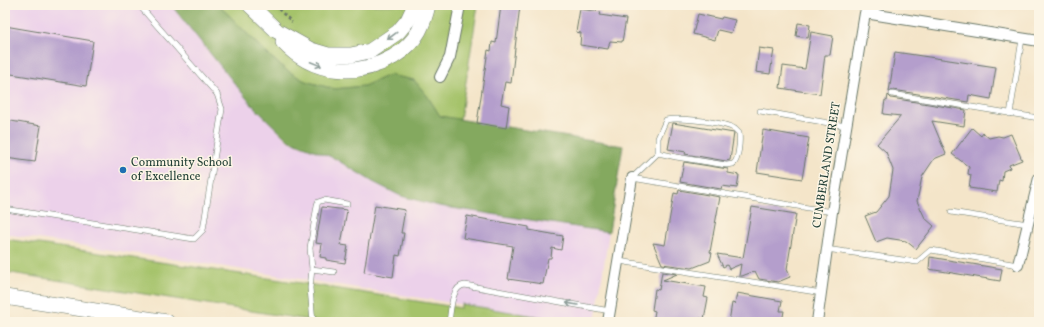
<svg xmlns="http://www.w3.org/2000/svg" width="1044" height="327" viewBox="0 0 1044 327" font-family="Vollkorn,serif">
  <rect width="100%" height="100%" fill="#fcf5e5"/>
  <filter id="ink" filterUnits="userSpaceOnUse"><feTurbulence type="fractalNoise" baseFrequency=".025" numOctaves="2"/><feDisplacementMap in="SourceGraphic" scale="8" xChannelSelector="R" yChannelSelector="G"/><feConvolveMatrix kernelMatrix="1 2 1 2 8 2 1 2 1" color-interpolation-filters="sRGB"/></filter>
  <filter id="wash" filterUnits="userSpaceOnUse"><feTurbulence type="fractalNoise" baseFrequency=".012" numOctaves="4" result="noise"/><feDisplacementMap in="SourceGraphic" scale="16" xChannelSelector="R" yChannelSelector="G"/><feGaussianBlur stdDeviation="0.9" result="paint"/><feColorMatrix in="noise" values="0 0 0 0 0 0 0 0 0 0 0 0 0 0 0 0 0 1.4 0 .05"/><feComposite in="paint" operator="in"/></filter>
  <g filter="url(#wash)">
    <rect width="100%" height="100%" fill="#f4e5c9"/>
    <!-- built -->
    <path fill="#ecd1ea" d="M5 5H171L252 105 288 141 334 158 373 182 401 196 439 206 609 232 595 322H572L226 267 5 234Z"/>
    <!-- green -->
    <g fill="#a5c36a" stroke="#62804f">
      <path d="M219 5H478L460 120 440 116 428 97 414 80 389 75 364 86 334 89 305 81 286 70 265 52Z"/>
      <path d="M5 239 301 283 461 308V304L572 322H321L5 272Z"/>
    </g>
    <!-- forest -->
    <path fill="#84a95e" stroke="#527349" d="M171 5H219L265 52 286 70 305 81 334 89 364 86 389 75 414 80 428 97 440 116 623 146 609 232 439 206 401 196 373 182 334 158 288 140 252 105Z"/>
    <g id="blocks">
      <!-- building -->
      <g fill="#b49ecc">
        <path d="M501 5H520L511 83 505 82 501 104 509 106 506 128 477 123 488 50 491 51 492 42 496 43Z"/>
        <path d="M580 9 601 12 600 15 626 19 622 42 610 41 608 49 580 45 581 33 576 32Z"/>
        <path d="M698 14 721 19 722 17 735 20 731 33 718 30 715 40 693 34Z"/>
        <path d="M798 23 810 25 808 38 796 36Z"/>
        <path d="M5 26 93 41 86 86 5 73Z"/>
        <path d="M811 32 833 36 830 55H825L820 94 780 88 783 66 805 69Z"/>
        <path d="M759 48 774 50 770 74 756 72Z"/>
        <path d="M895 52 996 67 991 99 969 95 968 102 893 90 889 92Z"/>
        <path d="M888 95 891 98 966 110 964 126 932 121 946 154 934 159 922 177 917 201 925 218 934 226 916 249 906 241 887 238 876 242 865 216 876 212 889 196 893 170 886 152 877 144 901 116 883 114 885 100 887 101Z"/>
        <path d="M5 120 41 126 35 162 5 158Z"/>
        <path d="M673 123 734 133 730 160 726 161 685 154 686 152 668 149Z"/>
        <path d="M972 128 981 136 983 133 989 138 998 136 1003 137 1011 134 1022 160 1009 165 1010 168 1003 171 1002 181 999 180 997 192 969 188 971 175 968 174 969 167 952 154Z"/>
        <path d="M763 130 809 138 802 179 757 172Z"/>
        <path d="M684 162 728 169V173L739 175 737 188 722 186 721 189 680 182Z"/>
        <path d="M679 190 720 197 710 252 712 253 710 261 692 268 662 264 653 243 665 245 674 193 678 194Z"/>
        <path d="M375 205 405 210 401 233H404L400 256 396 255 393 277 364 272Z"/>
        <path d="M322 207 347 210 341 245 348 246 345 263 326 260V258L320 257 322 244 316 243Z"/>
        <path d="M752 207 796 214 787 269 790 277 778 282 759 279 755 271 742 276H739L741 264 729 269 727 265 723 267 717 254 743 258Z"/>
        <path d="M467 216 529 227V230L563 236 561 250 552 248 551 258H548L543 284 508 279 513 246 463 238Z"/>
        <path d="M930 257 1002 269 1000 281 929 269Z"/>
        <path d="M662 272 677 274 663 280 706 287 704 297 708 298 704 319 700 318 699 322H653L655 311 652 310 655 289 659 290Z"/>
        <path d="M737 293 782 301 780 311H784L782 322H729L732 303 735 304Z"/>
      </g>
    </g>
  </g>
  <g filter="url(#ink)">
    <use href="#blocks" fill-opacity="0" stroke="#6a7868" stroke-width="1"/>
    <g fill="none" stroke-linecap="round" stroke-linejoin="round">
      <!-- lane casing -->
      <g stroke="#6a7868" stroke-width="6">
        <g id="lane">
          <path d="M892 94 1039 118"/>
          <path d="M760 111 846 126"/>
          <path d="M1010 114 1022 39"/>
          <path d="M632 178 658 153 676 157 726 165C727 165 733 164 733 164 739 161 740 139 739 133 738 132 736 130 735 129 725 122 678 117 666 120L658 138V153"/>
          <path d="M632 178 832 212"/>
          <path d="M5 209 194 239 203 230 222 109 217 94 139 5"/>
          <path d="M951 212 1028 224"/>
          <path d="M826 249 917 262 931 250 1018 265"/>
          <path d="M619 261 822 293"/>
          <path d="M312 269 310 288 313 322"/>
          <path d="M334 272 312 269 310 248 317 205 318 202 324 200 347 204"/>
          <path d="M449 322C451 311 451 286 465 285L610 311"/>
        </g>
      </g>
      <!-- street casing -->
      <g stroke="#6a7868" stroke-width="12">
        <g id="street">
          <path d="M440 77 450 57 460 5"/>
          <path d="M1018 265 1039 178"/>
          <path d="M608 322 632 178"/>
          <path d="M817 322 832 212 865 13 1039 41"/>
        </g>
      </g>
      <!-- secondary casing -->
      <g stroke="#6a7868" stroke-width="16">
        <g id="secondary">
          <path d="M250 5 277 31 311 50 328 55H351L370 51 398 32 408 20 415 5"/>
          <path d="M283 42C313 74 356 78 393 57 403 51 413 42 419 31 423 23 426 14 428 5"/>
          <path d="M5 297 167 322"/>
        </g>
      </g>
      <!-- path -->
      <path stroke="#6a7868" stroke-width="2.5" stroke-dasharray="3 3" stroke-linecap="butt" d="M274 5 292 22"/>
      <!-- lane -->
      <use href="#lane" stroke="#fff" stroke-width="5"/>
      <!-- street -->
      <use href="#street" stroke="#fff" stroke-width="10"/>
      <!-- secondary -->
      <use href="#secondary" stroke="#fff" stroke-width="15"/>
    </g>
    <!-- one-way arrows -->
    <defs><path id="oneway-shaft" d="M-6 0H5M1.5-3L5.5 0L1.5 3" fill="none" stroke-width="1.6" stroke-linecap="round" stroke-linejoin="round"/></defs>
    <g stroke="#8f9e9a">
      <use href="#oneway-shaft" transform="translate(392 36) rotate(143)"/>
      <use href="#oneway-shaft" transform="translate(316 64) rotate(22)"/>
      <use href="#oneway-shaft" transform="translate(572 304) rotate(-170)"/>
    </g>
  </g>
  <!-- markers -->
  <circle fill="#1f6fb2" stroke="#fcf5e5" stroke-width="1.5" cx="123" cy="170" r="4"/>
  <g text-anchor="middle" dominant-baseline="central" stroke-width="3" stroke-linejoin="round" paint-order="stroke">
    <!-- poi labels -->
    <g font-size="12" fill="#1f3d34" stroke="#fcf5e5" text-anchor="start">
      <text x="131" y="163">Community School<tspan x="131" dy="14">of Excellence</tspan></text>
    </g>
    <!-- street labels -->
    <g font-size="12" fill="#1f3d34" stroke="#fcf5e5">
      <text transform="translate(827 165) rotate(-81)">CUMBERLAND STREET</text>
    </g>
  </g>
  <!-- margin -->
  <rect width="1044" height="327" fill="none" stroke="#fcf5e5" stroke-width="20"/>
</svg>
